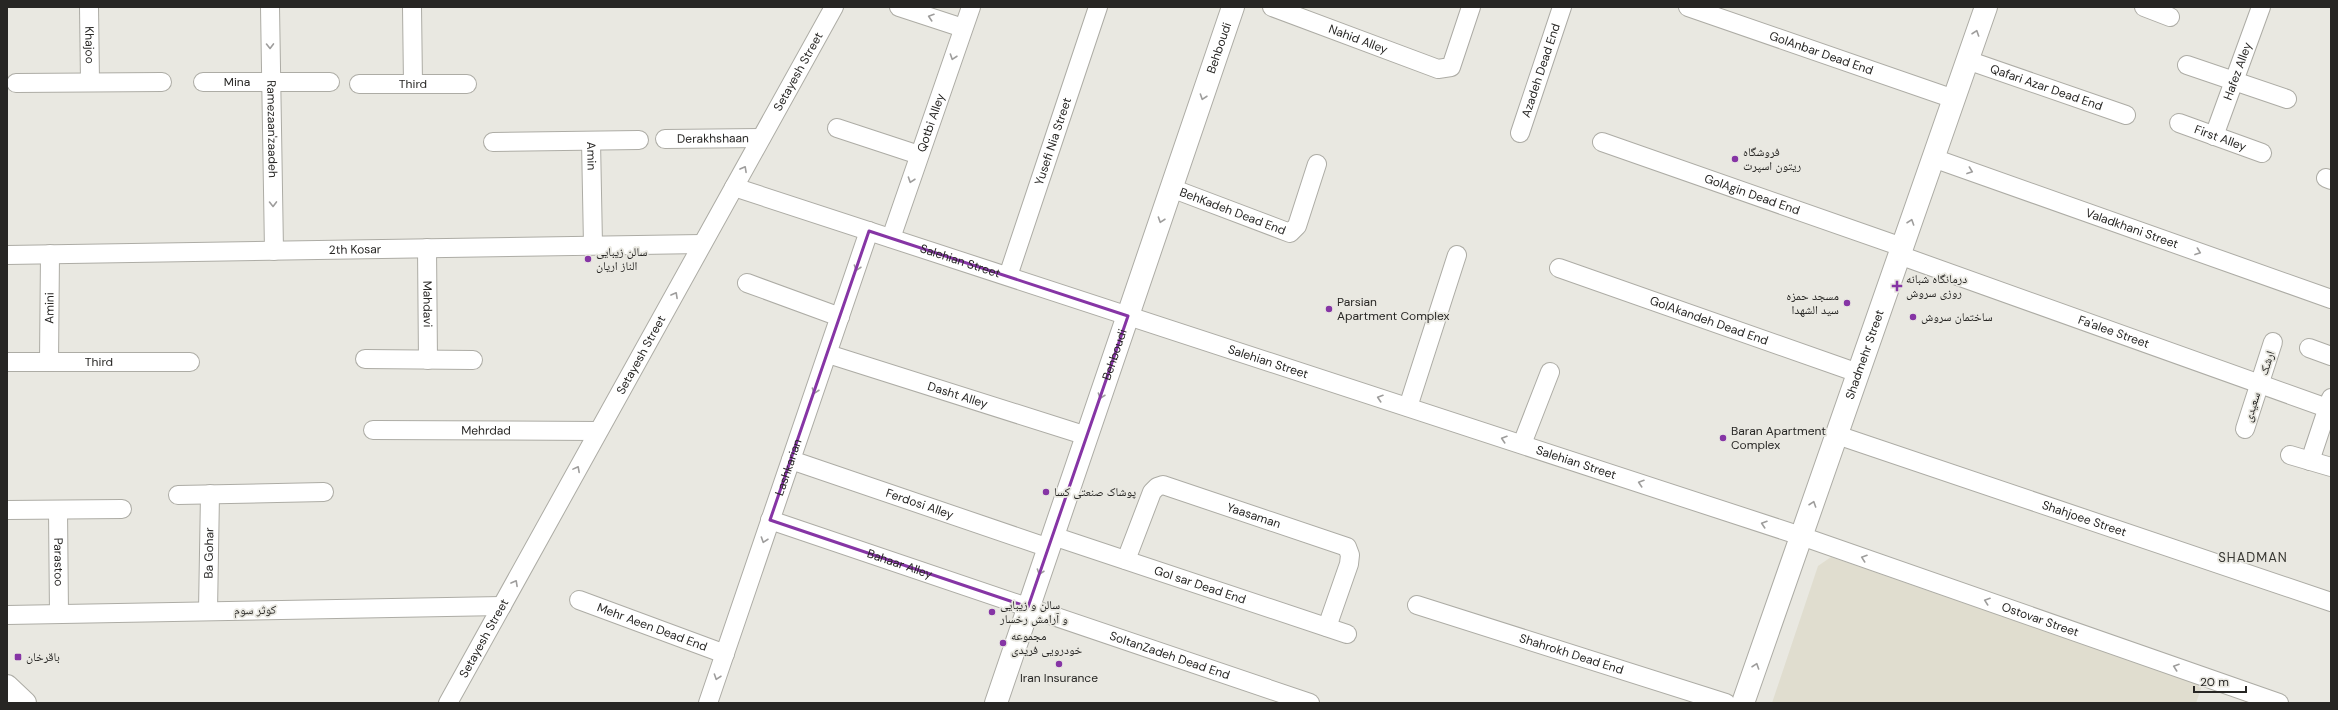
<svg xmlns="http://www.w3.org/2000/svg" width="2338" height="710" viewBox="0 0 2338 710" font-family="'DM Sans','Noto Naskh Arabic',sans-serif">
  <rect width="100%" height="100%" fill="#e9e8e1"/>
  <!-- built -->
  <path fill="#e0ddcf" d="M1831 557 2202 686 2196 703H1772L1818 566Z"/>
  <g fill="none" stroke-linecap="round" stroke-linejoin="round">
    <!-- minor casing -->
    <g stroke="#adaca5" stroke-width="20">
      <g id="minor">
        <path id="s1" d="M89 7 90 82"/>
        <path id="s2" d="M270 7 274 251"/>
        <path d="M412 7 413 84"/>
        <path d="M899 7 963 28"/>
        <path id="s3" d="M1272 7 1438 69 1451 67 1471 7"/>
        <path id="s4" d="M1688 7 1954 99"/>
        <path d="M2144 7 2170 17"/>
        <path id="s5" d="M1967 60 2126 115"/>
        <path d="M2187 65 2287 99"/>
        <path id="s6" d="M203 82H330"/>
        <path d="M16 83 162 82"/>
        <path id="s7" d="M359 84H467"/>
        <path id="s8" d="M2179 123 2262 153"/>
        <path d="M837 128 919 155"/>
        <path id="s9" d="M1520 133 1562 7"/>
        <path id="s10" d="M2214 136 2261 7"/>
        <path id="s11" d="M665 139 761 138"/>
        <path id="s12" d="M591 141 593 245"/>
        <path d="M493 142 639 140"/>
        <path id="s13" d="M1602 142 1902 247"/>
        <path id="s14" d="M1933 158 2331 299"/>
        <path d="M2326 178 2331 180"/>
        <path id="s15" d="M734 187 1801 536 2279 703"/>
        <path id="s16" d="M1171 188 1290 233 1297 226 1317 164"/>
        <path id="s17" d="M891 238 971 7"/>
        <path id="s18" d="M427 248 428 360"/>
        <path id="s19" d="M7 255 702 244"/>
        <path id="s20" d="M1899 255 2327 408"/>
        <path id="s21" d="M1559 268 1858 373"/>
        <path id="s22" d="M1008 276 1098 7"/>
        <path d="M747 283 840 317"/>
        <path d="M2309 348 2331 356"/>
        <path id="s23" d="M828 354 1087 436"/>
        <path d="M365 359 473 360"/>
        <path id="s24" d="M7 362H190"/>
        <path id="s25" d="M49 362 50 254"/>
        <path d="M1408 407 1457 255"/>
        <path d="M2245 429 2273 342"/>
        <path id="s26" d="M373 430 598 431"/>
        <path id="s27" d="M1837 435 2331 602"/>
        <path d="M1522 444 1550 372"/>
        <path d="M2290 455 2331 467"/>
        <path id="s28" d="M791 460 1049 548"/>
        <path d="M2310 461 2331 398"/>
        <path d="M178 495 324 492"/>
        <path d="M7 510 122 509"/>
        <path id="s29" d="M58 510 59 614"/>
        <path id="s30" d="M770 520 1310 703"/>
        <path id="s31" d="M1053 536 1347 634"/>
        <path id="s32" d="M1126 560 1152 492 1157 487 1163 485 1347 547 1350 555 1349 564 1327 627"/>
        <path id="s33" d="M579 600 725 654"/>
        <path id="s34" d="M1417 605 1726 703"/>
        <path id="s35" d="M208 611 210 494"/>
        <path d="M7 615 502 606"/>
        <path id="s36" d="M448 703 834 7"/>
        <path id="s37" d="M708 703 869 231"/>
      </g>
    </g>
    <!-- major casing -->
    <g stroke="#adaca5" stroke-width="24">
      <g id="major">
        <path d="M7 686 25 703"/>
        <path id="s38" d="M996 703 1233 7"/>
        <path id="s39" d="M1743 703 1986 7"/>
      </g>
    </g>
    <!-- minor -->
    <use href="#minor" stroke="#fff" stroke-width="18"/>
    <!-- major -->
    <use href="#major" stroke="#fff" stroke-width="22"/>
  </g>
  <!-- one-way arrows -->
  <defs><path id="oneway-chevron" d="M-2-3.5L2.5 0L-2 3.5" fill="none" stroke-width="1.6" stroke-linecap="round" stroke-linejoin="round"/></defs>
  <g stroke="#9e9d9c">
    <use href="#oneway-chevron" transform="translate(931 17) rotate(-162)"/>
    <use href="#oneway-chevron" transform="translate(1976 33) rotate(-71)"/>
    <use href="#oneway-chevron" transform="translate(270 46) rotate(89)"/>
    <use href="#oneway-chevron" transform="translate(953 57) rotate(109)"/>
    <use href="#oneway-chevron" transform="translate(1203 97) rotate(109)"/>
    <use href="#oneway-chevron" transform="translate(744 169) rotate(-61)"/>
    <use href="#oneway-chevron" transform="translate(1970 171) rotate(20)"/>
    <use href="#oneway-chevron" transform="translate(911 180) rotate(109)"/>
    <use href="#oneway-chevron" transform="translate(273 204) rotate(89)"/>
    <use href="#oneway-chevron" transform="translate(1161 220) rotate(109)"/>
    <use href="#oneway-chevron" transform="translate(1911 222) rotate(-71)"/>
    <use href="#oneway-chevron" transform="translate(2198 252) rotate(20)"/>
    <use href="#oneway-chevron" transform="translate(857 268) rotate(109)"/>
    <use href="#oneway-chevron" transform="translate(675 295) rotate(-61)"/>
    <use href="#oneway-chevron" transform="translate(815 391) rotate(109)"/>
    <use href="#oneway-chevron" transform="translate(1101 396) rotate(109)"/>
    <use href="#oneway-chevron" transform="translate(1380 398) rotate(-162)"/>
    <use href="#oneway-chevron" transform="translate(1504 439) rotate(-162)"/>
    <use href="#oneway-chevron" transform="translate(577 469) rotate(-62)"/>
    <use href="#oneway-chevron" transform="translate(1641 483) rotate(-162)"/>
    <use href="#oneway-chevron" transform="translate(1813 504) rotate(-71)"/>
    <use href="#oneway-chevron" transform="translate(1764 524) rotate(-162)"/>
    <use href="#oneway-chevron" transform="translate(764 540) rotate(109)"/>
    <use href="#oneway-chevron" transform="translate(1864 558) rotate(-161)"/>
    <use href="#oneway-chevron" transform="translate(1040 572) rotate(109)"/>
    <use href="#oneway-chevron" transform="translate(515 583) rotate(-61)"/>
    <use href="#oneway-chevron" transform="translate(1987 601) rotate(-161)"/>
    <use href="#oneway-chevron" transform="translate(1756 666) rotate(-71)"/>
    <use href="#oneway-chevron" transform="translate(2176 667) rotate(-161)"/>
    <use href="#oneway-chevron" transform="translate(717 677) rotate(109)"/>
  </g>
  <!-- marked area -->
  <path fill="none" stroke="#8635a5" stroke-width="3" stroke-linejoin="round" d="M869 231 1128 316 1028 607 770 520Z"/>
  <!-- markers -->
  <g fill="#8635a5" stroke="#e9e8e1" stroke-width="1.5">
    <circle cx="1735" cy="159" r="4"/>
    <circle cx="588" cy="259" r="4"/>
    <path d="M1895 280h4v4h4v4h-4v4h-4v-4h-4v-4h4z"/>
    <circle cx="1847" cy="303" r="4"/>
    <circle cx="1329" cy="309" r="4"/>
    <circle cx="1913" cy="317" r="4"/>
    <circle cx="1723" cy="438" r="4"/>
    <circle cx="1046" cy="492" r="4"/>
    <circle cx="992" cy="612" r="4"/>
    <circle cx="1003" cy="643" r="4"/>
    <rect x="14" y="653" width="8" height="8" rx="2"/>
    <circle cx="1059" cy="664" r="4"/>
  </g>
  <g text-anchor="middle" dominant-baseline="central" stroke-width="3.5" stroke-linejoin="round" paint-order="stroke">
    <!-- street labels -->
    <g font-size="12" fill="#272624" stroke="#e9e8e1">
      <text stroke="none"><textPath href="#s3" startOffset="92">Nahid Alley</textPath></text>
      <text stroke="none"><textPath href="#s1" startOffset="38">Khajoo</textPath></text>
      <text stroke="none"><textPath href="#s38" startOffset="692">Behboudi</textPath></text>
      <text stroke="none"><textPath href="#s4" startOffset="141">GolAnbar Dead End</textPath></text>
      <text stroke="none"><textPath href="#s9" startOffset="66">Azadeh Dead End</textPath></text>
      <text stroke="none"><textPath href="#s10" startOffset="69">Hafez Alley</textPath></text>
      <text stroke="none"><textPath href="#s36" startOffset="722">Setayesh Street</textPath></text>
      <text stroke="none"><textPath href="#s6" startOffset="34">Mina</textPath></text>
      <text stroke="none"><textPath href="#s7" startOffset="54">Third</textPath></text>
      <text stroke="none"><textPath href="#s5" startOffset="84">Qafari Azar Dead End</textPath></text>
      <text stroke="none"><textPath href="#s17" startOffset="122">Qotbi Alley</textPath></text>
      <text stroke="none"><textPath href="#s2" startOffset="122">Ramezaan'zaadeh</textPath></text>
      <text stroke="none"><textPath href="#s8" startOffset="44">First Alley</textPath></text>
      <text stroke="none"><textPath href="#s11" startOffset="48">Derakhshaan</textPath></text>
      <text stroke="none"><textPath href="#s22" startOffset="142">Yusefi Nia Street</textPath></text>
      <text stroke="none"><textPath href="#s12" startOffset="15">Amin</textPath></text>
      <text stroke="none"><textPath href="#s13" startOffset="159">GolAgin Dead End</textPath></text>
      <text stroke="none"><textPath href="#s16" startOffset="66">BehKadeh Dead End</textPath></text>
      <text stroke="none"><textPath href="#s14" startOffset="211">Valadkhani Street</textPath></text>
      <text stroke="none"><textPath href="#s19" startOffset="348">2th Kosar</textPath></text>
      <text stroke="none"><textPath href="#s15" startOffset="238">Salehian Street</textPath></text>
      <text stroke="none"><textPath href="#s18" startOffset="56">Mahdavi</textPath></text>
      <text stroke="none"><textPath href="#s25" startOffset="54">Amini</textPath></text>
      <text stroke="none"><textPath href="#s21" startOffset="159">GolAkandeh Dead End</textPath></text>
      <text stroke="none"><textPath href="#s20" startOffset="228">Fa'alee Street</textPath></text>
      <text stroke="none"><textPath href="#s36" startOffset="398">Setayesh Street</textPath></text>
      <text stroke="none"><textPath href="#s38" startOffset="368">Behboudi</textPath></text>
      <text stroke="none"><textPath href="#s39" startOffset="369">Shadmehr Street</textPath></text>
      <text stroke="none"><textPath href="#s15" startOffset="562">Salehian Street</textPath></text>
      <text stroke="none"><textPath href="#s24" startOffset="92">Third</textPath></text>
      <text transform="translate(2267 363) rotate(-72)">ارشک</text>
      <text stroke="none"><textPath href="#s23" startOffset="136">Dasht Alley</textPath></text>
      <text transform="translate(2252 407) rotate(-72)">سعیدی</text>
      <text stroke="none"><textPath href="#s26" startOffset="113">Mehrdad</textPath></text>
      <text stroke="none"><textPath href="#s15" startOffset="886">Salehian Street</textPath></text>
      <text stroke="none"><textPath href="#s37" startOffset="249">Lashkarian</textPath></text>
      <text stroke="none"><textPath href="#s28" startOffset="136">Ferdosi Alley</textPath></text>
      <text stroke="none"><textPath href="#s32" startOffset="182">Yaasaman</textPath></text>
      <text stroke="none"><textPath href="#s27" startOffset="261">Shahjoee Street</textPath></text>
      <text stroke="none"><textPath href="#s35" startOffset="58">Ba Gohar</textPath></text>
      <text stroke="none"><textPath href="#s29" startOffset="52">Parastoo</textPath></text>
      <text stroke="none"><textPath href="#s30" startOffset="137">Bahaar Alley</textPath></text>
      <text stroke="none"><textPath href="#s31" startOffset="155">Gol sar Dead End</textPath></text>
      <text transform="translate(255 610) rotate(-1)">کوثر سوم</text>
      <text stroke="none"><textPath href="#s15" startOffset="1376">Ostovar Street</textPath></text>
      <text stroke="none"><textPath href="#s33" startOffset="78">Mehr Aeen Dead End</textPath></text>
      <text stroke="none"><textPath href="#s36" startOffset="74">Setayesh Street</textPath></text>
      <text stroke="none"><textPath href="#s34" startOffset="162">Shahrokh Dead End</textPath></text>
      <text stroke="none"><textPath href="#s30" startOffset="422">SoltanZadeh Dead End</textPath></text>
    </g>
    <!-- poi labels -->
    <g font-size="12" fill="#272624" stroke="#e9e8e1" text-anchor="start">
      <text x="1743" y="152">فروشگاه<tspan x="1743" dy="14">ریتون اسپرت</tspan></text>
      <text x="596" y="252">سالن زیبایی<tspan x="596" dy="14">الناز اریان</tspan></text>
      <text x="1906" y="279">درمانگاه شبانه<tspan x="1906" dy="14">روزی سروش</tspan></text>
      <text x="1839" y="296" text-anchor="end">مسجد حمزه<tspan x="1839" dy="14">سید الشهدا</tspan></text>
      <text x="1337" y="302">Parsian<tspan x="1337" dy="14">Apartment Complex</tspan></text>
      <text x="1921" y="317">ساختمان سروش</text>
      <text x="1731" y="431">Baran Apartment<tspan x="1731" dy="14">Complex</tspan></text>
      <text x="1054" y="492">پوشاک صنعتی کسا</text>
      <text x="1000" y="605">سالن و زیبایی<tspan x="1000" dy="14">و آرامش رخسار</tspan></text>
      <text x="1011" y="636">مجموعه<tspan x="1011" dy="14">خودرویی فریدی</tspan></text>
      <text x="26" y="657">باقرخان</text>
      <text x="1059" y="678" text-anchor="middle">Iran Insurance</text>
    </g>
    <!-- neighbourhood labels -->
    <g font-size="13" letter-spacing="1" fill="#373631" stroke="#e9e8e1">
      <text x="2253" y="557">SHADMAN</text>
    </g>
  </g>
  <!-- border -->
  <rect width="2338" height="710" fill="none" stroke="#272624" stroke-width="16"/>
  <!-- scale -->
  <path d="M2194 686v6h52v-6" fill="none" stroke="#272624" stroke-width="2"/>
  <text x="2200" y="686" font-size="12" fill="#272624" stroke="#e9e8e1" stroke-width="3" paint-order="stroke">20 m</text>
</svg>
